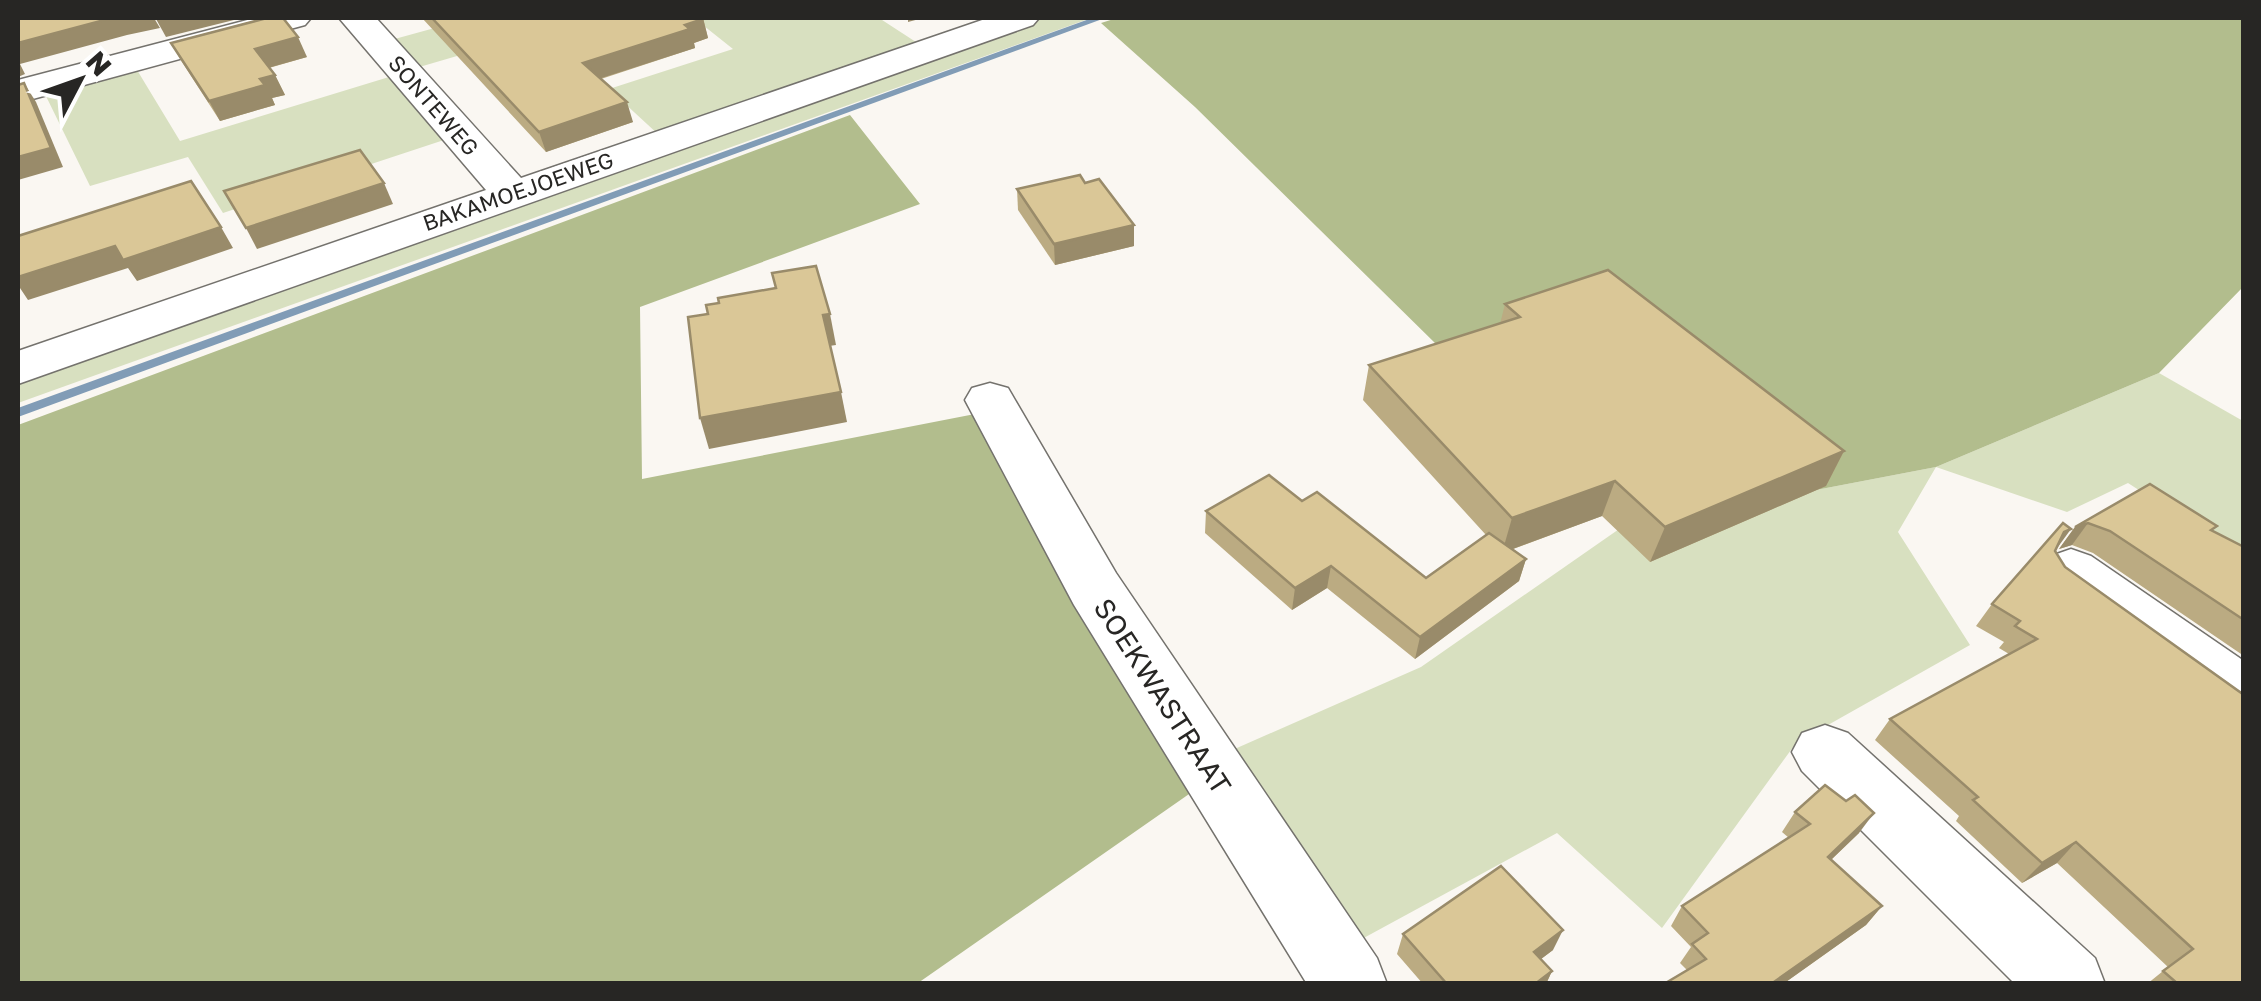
<svg xmlns="http://www.w3.org/2000/svg" width="2261" height="1001" font-family="'Golos Text',sans-serif">
	<style>
		.green { fill: #d8e0c0 }
		.forest { fill: #b2bd8d }
		.lines { fill: none; stroke-linecap: round; stroke-linejoin: round }
		.stream { fill: #819cb6; fill-rule: evenodd }
		.street-casing { stroke: #74726d; stroke-width: 3 }
		.street { fill: #fff; fill-rule: evenodd }
		.wall { fill: #bbab82 }
		.shaded-wall { fill: #998b6a }
		.building { fill: #dac797; stroke: #998b6a; stroke-width: 2.5 }
		.labels { text-anchor: middle; dominant-baseline: central; stroke-width: 8; stroke-linejoin: round; paint-order: stroke }
		.far-street-label { font-size: 22px; fill: #272624; stroke: #fff }
		.street-label { font-size: 28px; fill: #272624; stroke: #fff }
	</style>
	<rect width="100%" height="100%" fill="#faf7f2"/>
	<g class="green">
		<polygon points="471,18 587,18 416,68 391,40"/>
		<polygon points="694,18 879,18 919,44 660,136 609,89 733,49"/>
		<polygon points="1041,18 1091,18 18,403 18,376"/>
		<polygon points="134,65 180,141 389,77 444,140 223,213 188,157 90,186 43,90"/>
		<polygon points="2159,373 2243,421 2243,558 2128,483 2067,512 1936,467 1898,532 1970,645 1796,743 1662,928 1557,833 1349,946 1221,755 1421,667 1622,527 1936,467"/>
	</g>
	<g class="forest">
		<polygon points="1117,18 2243,18 2243,287 2159,373 1936,467 1622,527 1195,107 1101,23"/>
		<polygon points="850,115 920,204 640,307 642,479 975,414 1202,785 918,983 18,984 18,425"/>
	</g>
	<g class="lines">
		<polygon class="stream" points="1092,18 1105,18 18,417 18,408"/>
		<defs>
			<g id="street">
				<polygon points="255,18 311,18 305,25 18,103 18,80"/>
				<polygon points="339,18 376,18 521,178 988,18 1039,18 1033,25 18,384 18,351 486,190"/>
				<polygon points="990,383 1008,388 1116,573 1377,958 1387,984 1307,984 1074,605 965,400 972,388"/>
				<polygon points="2071,549 2091,556 2244,661 2244,720 2222,713 2051,586 2042,571 2051,556"/>
				<polygon points="1825,725 1848,733 2095,958 2105,984 2015,984 1802,771 1792,752 1802,733"/>
			</g>
		</defs>
		<use href="#street" class="street-casing"/>
		<use href="#street" class="street"/>
	</g>
	<g class="wall">
		<polygon points="422,18 703,18 708,38 694,43 695,48 601,79 633,122 546,152"/>
		<polygon points="171,43 307,57 269,68 275,75 285,95 272,98 275,105 220,121 182,62"/>
		<polygon points="1085,183 1134,225 1134,246 1055,265 1018,210 1017,189"/>
		<polygon points="1505,304 1844,451 1826,486 1650,562 1602,516 1513,549 1526,559 1519,581 1415,659 1327,588 1292,610 1205,533 1206,511 1302,501 1426,578 1486,535 1363,400 1369,365 1500,324"/>
		<polygon points="2150,484 2213,531 2244,547 2244,656 2093,553 2072,545 2059,549 2075,527"/>
		<polygon points="2055,551 2065,567 2241,694 2244,984 2147,984 2168,967 2057,863 2022,883 1956,821 1959,816 1875,740 1890,719 2009,654 1999,648 2004,642 1976,626 1992,604"/>
		<polygon points="1795,812 1859,833 1831,860 1882,906 1866,925 1783,984 1664,984 1687,970 1680,963 1691,947 1671,926 1682,906 1789,838 1782,832"/>
		<polygon points="1403,934 1553,950 1541,959 1552,971 1546,984 1423,984 1397,954"/>
	</g>
	<g class="shaded-wall">
		<polygon points="112,18 154,18 160,28 127,35 20,64 25,74 18,77 18,43"/>
		<polygon points="162,18 242,18 166,37 156,19"/>
		<polygon points="697,18 703,18 708,38 694,43 695,48 589,82 583,63 685,25"/>
		<polygon points="908,18 923,18 908,22"/>
		<polygon points="298,37 307,57 264,69 255,49"/>
		<polygon points="275,75 285,95 272,98 275,105 220,121 209,101 260,79"/>
		<polygon points="24,83 36,102 63,167 18,180 18,157"/>
		<polygon points="627,102 633,122 546,152 539,132"/>
		<polygon points="384,183 393,204 257,249 246,228"/>
		<polygon points="1134,225 1134,246 1055,265 1054,244"/>
		<polygon points="221,227 233,248 137,281 128,268 28,300 18,285 18,277 115,246"/>
		<polygon points="830,314 836,345 829,346 823,315"/>
		<polygon points="841,392 847,422 709,449 700,418"/>
		<polygon points="1844,451 1826,486 1650,562 1665,527"/>
		<polygon points="1615,481 1602,516 1502,553 1512,518"/>
		<polygon points="2088,523 2072,545 2059,549 2075,527"/>
		<polygon points="2071,529 2055,551 2064,532"/>
		<polygon points="1526,559 1519,581 1415,659 1420,637"/>
		<polygon points="1331,566 1327,588 1292,610 1295,588"/>
		<polygon points="1874,813 1859,833 1813,877 1828,857"/>
		<polygon points="2076,842 2057,863 2022,883 2042,863"/>
		<polygon points="1882,906 1866,925 1783,984 1771,984"/>
		<polygon points="1563,930 1553,950 1525,971 1534,952"/>
		<polygon points="1552,971 1546,984 1535,984"/>
	</g>
	<g class="building">
		<polygon points="18,18 112,18 18,43"/>
		<polygon points="267,18 283,18 298,37 255,49 275,75 260,79 265,85 209,101 171,43"/>
		<polygon points="432,18 701,18 703,19 685,25 690,29 583,63 627,102 539,132"/>
		<polygon points="24,83 51,148 18,157 18,85"/>
		<polygon points="360,150 384,183 246,228 224,191"/>
		<polygon points="1080,175 1085,183 1099,179 1134,225 1054,244 1017,189"/>
		<polygon points="191,181 221,227 123,260 115,246 18,277 18,236"/>
		<polygon points="816,266 830,314 823,315 841,392 700,418 688,317 708,314 706,305 719,303 718,298 776,288 772,273"/>
		<polygon points="1608,270 1844,451 1665,527 1615,481 1512,518 1369,365 1520,317 1505,304"/>
		<polygon points="1269,475 1302,501 1317,492 1426,578 1489,533 1526,559 1420,637 1331,566 1295,588 1206,511"/>
		<polygon points="2150,484 2217,526 2211,530 2244,547 2244,620 2110,531 2088,523 2075,527"/>
		<polygon points="2063,523 2071,529 2064,532 2055,551 2065,567 2244,695 2244,984 2178,984 2163,971 2193,949 2076,842 2042,863 1973,800 1978,797 1890,719 2037,639 2015,626 2020,621 1992,604"/>
		<polygon points="1825,785 1846,801 1855,795 1874,813 1828,857 1882,906 1771,984 1664,984 1706,959 1692,944 1708,933 1682,906 1810,824 1795,812"/>
		<polygon points="1501,866 1563,930 1534,952 1552,971 1535,984 1447,984 1403,934"/>
	</g>
	<g class="labels">
		<g class="far-street-label">
			<text transform="translate(434 105) rotate(49)">SONTEWEG</text>
			<text transform="translate(518 191) rotate(-19)">BAKAMOEJOEWEG</text>
		</g>
		<g class="street-label">
			<text transform="translate(1163 696) rotate(57)">SOEKWASTRAAT</text>
		</g>
	</g>
	<rect width="2261" height="1001" fill="none" stroke="#272624" stroke-width="40"/>
	<g transform="translate(80 80) rotate(49)" stroke="#ffffff" stroke-width="8" paint-order="stroke">
	<path d="M0-8L18 38L0 25L-18 38Z" fill="#272624"/>
	<text y="-15" font-size="28" font-weight="bold" text-anchor="middle" fill="#272624">N</text>
	</g>
</svg>
